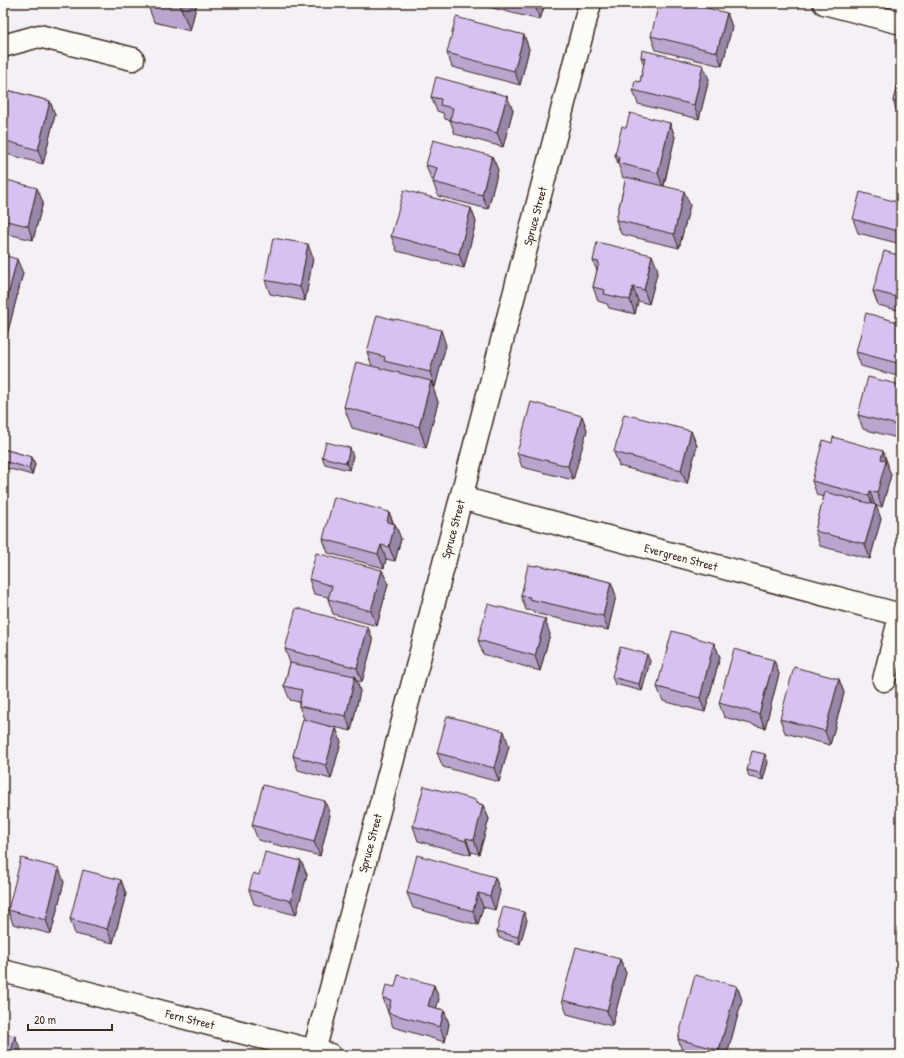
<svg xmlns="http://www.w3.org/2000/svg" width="904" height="1058" font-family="'Patrick Hand',sans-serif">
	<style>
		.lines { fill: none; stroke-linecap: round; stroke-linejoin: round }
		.minor-casing { stroke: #3b2a1e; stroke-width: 25 }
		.minor { stroke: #fdfcf7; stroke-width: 22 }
		.wall { fill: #b9a6cf; stroke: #3b2a1e }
		.shaded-wall { fill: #9687a9; stroke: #3b2a1e }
		.building { fill: #d7c1f1; stroke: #3b2a1e }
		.labels { text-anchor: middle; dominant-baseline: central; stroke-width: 3; stroke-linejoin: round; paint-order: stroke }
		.street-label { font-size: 12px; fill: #3b2a1e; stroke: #fdfcf7 }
	</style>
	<rect width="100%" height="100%" fill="#f5f0f6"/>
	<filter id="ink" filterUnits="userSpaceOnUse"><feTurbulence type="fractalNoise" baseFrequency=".025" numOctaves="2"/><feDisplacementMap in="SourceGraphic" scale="8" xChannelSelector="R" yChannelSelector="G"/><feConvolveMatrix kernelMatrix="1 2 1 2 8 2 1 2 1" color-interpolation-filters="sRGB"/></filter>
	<g filter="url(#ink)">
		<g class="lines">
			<defs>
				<g id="minor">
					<polyline points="824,3 901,23"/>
					<polyline points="3,46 39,36 133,59"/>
					<polyline points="461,498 901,615"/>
					<polyline points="884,680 901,612"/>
					<polyline points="3,971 330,1055"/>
					<polyline points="313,1055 393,759 590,3"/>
				</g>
			</defs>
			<use href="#minor" class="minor-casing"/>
			<use href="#minor" class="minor"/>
		</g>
		<g class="wall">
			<polygon points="91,3 104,3 103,6"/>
			<polygon points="147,3 197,3 190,31 154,22"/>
			<polygon points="477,3 545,3 540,20 477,4"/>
			<polygon points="727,13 732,27 722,66 656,50 651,36"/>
			<polygon points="524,35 529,49 520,85 452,67 447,53"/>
			<polygon points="641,57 709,79 699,119 638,104 633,90 640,82 644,65"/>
			<polygon points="901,70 901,116 898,115 893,101"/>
			<polygon points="3,89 50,101 55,115 43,164 3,153"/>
			<polygon points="431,97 513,110 503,147 455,134 450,120 445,119 443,113 437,111"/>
			<polygon points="670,123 675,137 664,186 690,205 679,248 621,234 616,220 626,178 623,178 615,155 626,128"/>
			<polygon points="492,156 498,170 488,209 438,196 433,182 434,180 431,179 426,165"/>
			<polygon points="3,179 43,202 33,240 3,233"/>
			<polygon points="901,203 901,244 858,233 853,219"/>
			<polygon points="471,208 476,222 464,268 397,251 391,236"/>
			<polygon points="3,255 23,273 6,339 3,339"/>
			<polygon points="901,256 901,311 878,305 873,291"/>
			<polygon points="313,258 305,301 270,294 265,280"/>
			<polygon points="593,261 658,270 649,304 638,301 635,314 609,308 607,304 598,301 593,287 597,271"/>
			<polygon points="901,323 901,377 861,366 856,352"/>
			<polygon points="446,345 435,387 432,386 438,402 426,448 352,428 344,407 372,366 367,352"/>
			<polygon points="901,385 901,439 863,429 858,415"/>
			<polygon points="582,416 587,430 573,480 522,467 517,453"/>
			<polygon points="691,431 697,446 687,484 619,466 614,452"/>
			<polygon points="832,443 883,451 888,465 888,467 891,475 882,507 876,506 881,519 870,559 820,546 815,531 824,497 817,495 812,481"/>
			<polygon points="3,449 32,457 35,464 32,475 3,467"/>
			<polygon points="353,456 349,470 325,464 322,457"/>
			<polygon points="389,512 394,524 395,524 401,539 395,561 386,559 384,568 328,553 323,539"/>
			<polygon points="537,566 611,582 616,596 608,630 534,613 534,611 526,610 521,596"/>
			<polygon points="382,570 388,584 377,626 333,614 328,599 328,597 314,594 309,579"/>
			<polygon points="368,627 373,641 362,682 357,681 360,691 351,731 330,726 336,728 341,742 331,779 298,770 293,756 304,719 299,706 299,702 290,700 284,686 290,663 285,649"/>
			<polygon points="550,634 540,671 483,654 478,640"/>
			<polygon points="714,643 720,657 705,712 663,701 657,687"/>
			<polygon points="774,660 779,674 765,728 724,717 719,703"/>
			<polygon points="650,661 642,691 615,684 612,677"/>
			<polygon points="839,679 844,693 830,745 785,733 780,719"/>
			<polygon points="509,746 499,782 443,767 437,753"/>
			<polygon points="768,762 763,780 749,777 747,770"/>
			<polygon points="476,800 478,803 483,805 489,819 479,854 471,852 471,855 418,841 413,826"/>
			<polygon points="330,815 320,856 258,840 252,825"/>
			<polygon points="301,861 307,875 296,915 254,904 249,890 259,875"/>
			<polygon points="495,877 500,891 495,910 483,907 478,925 413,908 407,893"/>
			<polygon points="121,880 126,894 113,943 75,934 70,919"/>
			<polygon points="64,882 51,934 13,924 8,910"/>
			<polygon points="527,920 520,944 499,938 497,931"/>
			<polygon points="620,959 626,973 612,1026 567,1014 562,1000"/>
			<polygon points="434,985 439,999 436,1008 444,1010 449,1024 445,1042 393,1027 383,998 395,987"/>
			<polygon points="737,986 742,1000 727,1055 689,1055 683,1054 678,1039"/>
		</g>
		<g class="shaded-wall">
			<polygon points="180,3 197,3 190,31 180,5"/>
			<polygon points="536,3 545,3 540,20 535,6"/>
			<polygon points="727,13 732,27 722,66 717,52"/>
			<polygon points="524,35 529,49 520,85 514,71"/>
			<polygon points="703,65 709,79 699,119 694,105"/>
			<polygon points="507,96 513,110 503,147 497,133"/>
			<polygon points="50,101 55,115 43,164 38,150"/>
			<polygon points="670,123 675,137 663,188 658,173"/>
			<polygon points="492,156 498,170 488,209 482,195"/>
			<polygon points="37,188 43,202 33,240 28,226"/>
			<polygon points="684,191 690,205 679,248 674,234"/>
			<polygon points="471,208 476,222 464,268 459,254"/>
			<polygon points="308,244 313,258 305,301 300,287"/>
			<polygon points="652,255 658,270 649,304 644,290"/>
			<polygon points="17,259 23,273 6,339 3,331 3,316"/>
			<polygon points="633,287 638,301 635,314 630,300"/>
			<polygon points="441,330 446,345 435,387 430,372"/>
			<polygon points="431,381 438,402 426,448 419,427"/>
			<polygon points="582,416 587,430 573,480 568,466"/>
			<polygon points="691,431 697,446 687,484 681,470"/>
			<polygon points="350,448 353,456 349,470 346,463"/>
			<polygon points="883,451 888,465 888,467 891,475 882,507 877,493 881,459"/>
			<polygon points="32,457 35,464 32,475 29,468"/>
			<polygon points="870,491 875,506 874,510 869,496"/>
			<polygon points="876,505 881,519 870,559 865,544"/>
			<polygon points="389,512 394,526 387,522"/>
			<polygon points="395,524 401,539 395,561 389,547"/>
			<polygon points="381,545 386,559 384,568 378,554"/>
			<polygon points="382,570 388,584 377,626 371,611"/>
			<polygon points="611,582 616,596 608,630 603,616"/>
			<polygon points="545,619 550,634 540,671 535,656"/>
			<polygon points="368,627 373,641 362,682 357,668"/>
			<polygon points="714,643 720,657 705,712 700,698"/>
			<polygon points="647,654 650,661 642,691 639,684"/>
			<polygon points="774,660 779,674 765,728 759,714"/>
			<polygon points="355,676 360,691 351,731 346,716"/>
			<polygon points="839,679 844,693 830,745 825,731"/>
			<polygon points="336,728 341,742 331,779 326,765"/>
			<polygon points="504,731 509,746 499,782 494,768"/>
			<polygon points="765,754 768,762 763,780 760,773"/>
			<polygon points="476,800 481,813 483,805 489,819 479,854 474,840 476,803"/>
			<polygon points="325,801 330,815 320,856 314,842"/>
			<polygon points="466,838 471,852 471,855 466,841"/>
			<polygon points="301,861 307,875 296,915 291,901"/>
			<polygon points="59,868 64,882 51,934 46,920"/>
			<polygon points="495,877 500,891 495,910 490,896"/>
			<polygon points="121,880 126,894 113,943 107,929"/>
			<polygon points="478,893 483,907 478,925 473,911"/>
			<polygon points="524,912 527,920 520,944 518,937"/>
			<polygon points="620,959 626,973 612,1026 607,1011"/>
			<polygon points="434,985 439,999 433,1020 428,1006"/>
			<polygon points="737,986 742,1000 727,1055 721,1055 719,1050"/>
			<polygon points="444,1010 449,1024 445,1042 440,1027"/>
			<polygon points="15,1036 21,1050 19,1055 10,1055"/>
		</g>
		<g class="building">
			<polygon points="173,3 180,3 180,5"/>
			<polygon points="523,3 536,3 535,6"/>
			<polygon points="659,3 688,3 727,13 717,52 651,36"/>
			<polygon points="456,17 524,35 514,71 447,53"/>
			<polygon points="642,50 703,65 694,105 633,90 635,81 640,82 645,58 641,57"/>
			<polygon points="901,70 901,103 893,101"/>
			<polygon points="436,77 507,96 497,133 450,120 453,108 440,105 441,99 431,97"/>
			<polygon points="3,89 50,101 38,150 3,140"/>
			<polygon points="630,113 670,123 658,173 618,163 619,157 615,155 622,126 626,128"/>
			<polygon points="433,140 492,156 482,195 433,182 437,168 426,165"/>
			<polygon points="626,177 684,191 674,234 616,220"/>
			<polygon points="3,179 37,188 28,226 3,220"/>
			<polygon points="404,190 471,208 459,254 391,236"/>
			<polygon points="860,192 901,203 901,232 853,219"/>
			<polygon points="273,238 308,244 300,287 265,280"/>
			<polygon points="597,242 652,255 644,290 633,287 630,300 604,294 605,290 593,287 599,262 593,261"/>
			<polygon points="884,251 901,256 901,298 873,291"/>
			<polygon points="3,255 17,259 3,316"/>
			<polygon points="866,313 901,323 901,364 856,352"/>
			<polygon points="377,315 395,320 396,319 441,330 430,372 384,361 385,357 367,352"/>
			<polygon points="356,362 431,381 419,427 344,407"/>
			<polygon points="868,377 901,385 901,426 858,415"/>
			<polygon points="531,402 582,416 568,466 517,453"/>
			<polygon points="624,414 691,431 681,470 614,452"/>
			<polygon points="833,437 883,451 881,459 886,461 877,493 870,491 869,496 812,481 823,440 832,443"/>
			<polygon points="326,442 350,448 346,463 322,457"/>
			<polygon points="3,449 32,457 29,468 3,461"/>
			<polygon points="825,492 876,505 865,544 815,531"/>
			<polygon points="334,497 389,512 387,522 395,524 389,547 381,545 378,554 323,539"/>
			<polygon points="316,553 382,570 371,611 328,599 332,586 309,579"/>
			<polygon points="528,565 537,566 537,565 611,582 603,616 529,599 530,597 521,596"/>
			<polygon points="488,604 545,619 535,656 478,640"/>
			<polygon points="296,608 368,627 357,668 285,649"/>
			<polygon points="672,631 714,643 700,698 657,687"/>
			<polygon points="620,647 647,654 639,684 612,677"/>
			<polygon points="734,649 774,660 759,714 719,703"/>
			<polygon points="290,663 355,676 346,716 299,706 302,690 284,686"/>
			<polygon points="794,667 839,679 825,731 780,719"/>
			<polygon points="447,716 504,731 494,768 437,753"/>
			<polygon points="303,719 336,728 326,765 293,756"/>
			<polygon points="752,751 765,754 760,773 747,770"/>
			<polygon points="263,785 325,801 314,842 252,825"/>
			<polygon points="424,786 476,800 476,803 483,805 474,840 466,838 466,841 413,826"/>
			<polygon points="265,852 301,861 291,901 249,890 253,873 259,875"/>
			<polygon points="417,855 495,877 490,896 478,893 473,911 407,893"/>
			<polygon points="21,858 59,868 46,920 8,910"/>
			<polygon points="83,870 121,880 107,929 70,919"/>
			<polygon points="503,907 524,912 518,937 497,931"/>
			<polygon points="576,947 620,959 607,1011 562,1000"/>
			<polygon points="398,975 434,985 428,1006 444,1010 440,1027 388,1013 391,1000 383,998 386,985 395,987"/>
			<polygon points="695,975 737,986 719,1050 678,1039"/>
			<polygon points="3,1033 15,1036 10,1055 3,1055"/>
			<polygon points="24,1053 33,1055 24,1055"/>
		</g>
	</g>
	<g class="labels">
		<g class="street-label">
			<text transform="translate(535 216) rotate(-75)">Spruce Street</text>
			<text transform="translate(453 529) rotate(-75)">Spruce Street</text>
			<text transform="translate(681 557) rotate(15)">Evergreen Street</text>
			<text transform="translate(370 843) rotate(-75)">Spruce Street</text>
			<text transform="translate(190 1019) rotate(14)">Fern Street</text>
		</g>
	</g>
	<rect width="904" height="1058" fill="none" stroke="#fdfcf7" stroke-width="16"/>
	<rect x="8" y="8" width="888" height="1042" fill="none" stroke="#3b2a1e" stroke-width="1.5" filter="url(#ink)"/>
	<path d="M28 1024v6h84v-6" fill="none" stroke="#3b2a1e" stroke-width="2"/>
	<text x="34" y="1024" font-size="12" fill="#3b2a1e" stroke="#fdfcf7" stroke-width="3" paint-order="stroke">20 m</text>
</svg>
